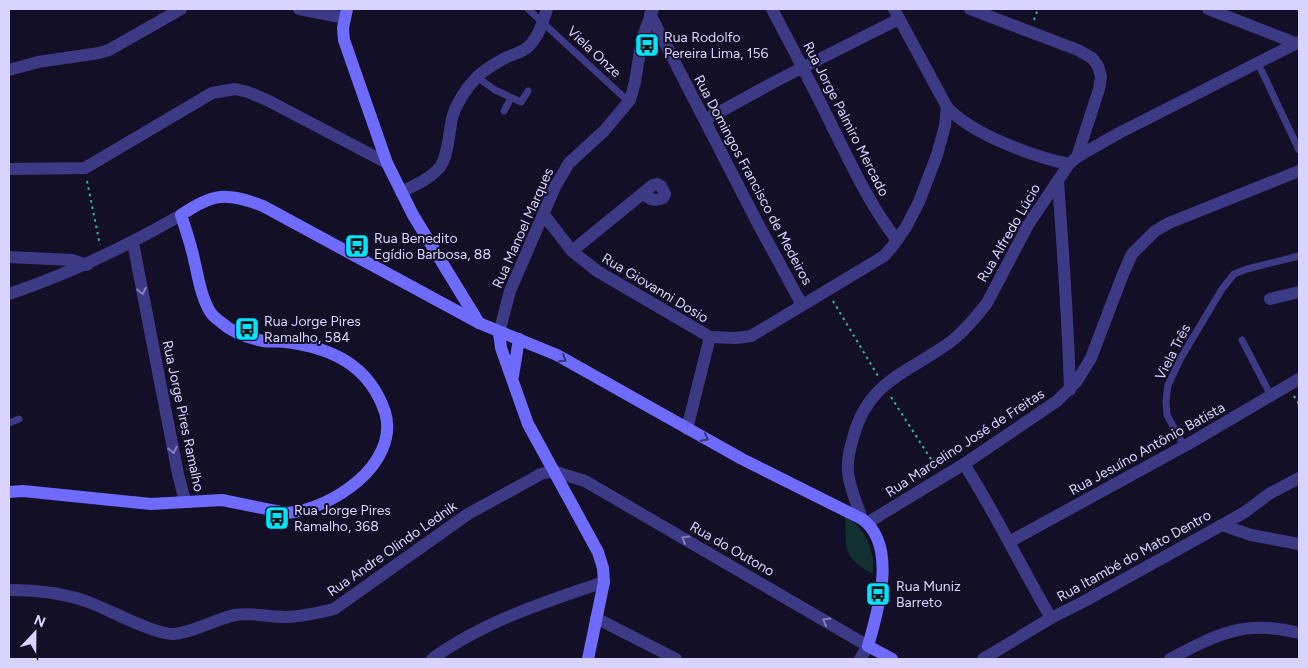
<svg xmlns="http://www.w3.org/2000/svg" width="1308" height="668" font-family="Figtree,sans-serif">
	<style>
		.green { fill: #12302f }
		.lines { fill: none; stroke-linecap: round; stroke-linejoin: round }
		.path { stroke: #2fb8b0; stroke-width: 2; stroke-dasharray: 2.5 4; stroke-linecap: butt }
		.lane { stroke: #3d3a85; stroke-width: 7 }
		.street { stroke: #3d3a85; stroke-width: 12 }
		.secondary { stroke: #6f6bff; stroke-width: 12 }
		.oneway { stroke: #837fbc }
		.oneway2 { stroke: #38347d }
		.labels { text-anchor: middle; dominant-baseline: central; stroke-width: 4; stroke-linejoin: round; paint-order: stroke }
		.poi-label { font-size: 14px; fill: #d9d4ff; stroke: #130f26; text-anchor: start }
		.street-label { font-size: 14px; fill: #d9d4ff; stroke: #130f26 }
	</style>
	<rect width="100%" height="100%" fill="#130f26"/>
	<path class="green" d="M845,516C866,528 875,551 873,574C840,555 847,549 845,516Z"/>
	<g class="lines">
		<g class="path">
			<polyline points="1034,20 1038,9"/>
			<polyline points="87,181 100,245"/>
			<polyline points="833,301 878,376"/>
			<polyline points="1294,396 1299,404"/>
			<polyline points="891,397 936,467"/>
		</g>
		<g class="lane">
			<polyline points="528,9 629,102"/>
			<polyline points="1258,63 1299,150"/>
			<polyline points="477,77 495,90 521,102 528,91"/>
			<polyline points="504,111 511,98"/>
			<polyline points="1242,340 1271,396"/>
			<polyline points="9,423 19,419"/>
			<polyline points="1184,446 1167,415 1166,401 1168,385 1182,356 1222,289 1234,274 1247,269 1299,256"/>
		</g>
		<g class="street">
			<polyline points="299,9 345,18"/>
			<path d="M772,9C792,47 812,85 831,124C851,164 870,206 897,240"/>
			<polyline points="970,9 1078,50 1092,58 1098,66 1101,77 1099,89 1077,157"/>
			<polyline points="1208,9 1298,44"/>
			<polyline points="650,14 756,220 802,305"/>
			<polyline points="9,70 38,62 99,53 109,50 181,9"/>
			<path d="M947,107C971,134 1034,157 1069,164"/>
			<polyline points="705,120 778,80 899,19"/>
			<polyline points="9,169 85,168 212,93 235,89 248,92 269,101 387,163"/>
			<path d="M1058,181C1063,250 1068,320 1070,390"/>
			<path d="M401,192C415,185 430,179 440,167C448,157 449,132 452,119C455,105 466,88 477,77C484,70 496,63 505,58C513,54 522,53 529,46C539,36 543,22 547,9"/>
			<polyline points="544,215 572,251 597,271 710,337 687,429"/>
			<polyline points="133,243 178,474 185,501"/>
			<path d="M572,251L653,185L657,184L661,186L665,194L663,198C655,202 650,199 643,194"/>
			<polyline points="9,257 72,260 87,265"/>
			<path d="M9,294C71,273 124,248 181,215"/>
			<polyline points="1270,299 1299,292"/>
			<polyline points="499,333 510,291 555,187 569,163 604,131 630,100 635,82 642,39 653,9"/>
			<polyline points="710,337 736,338 751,336 884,256 892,247 906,227 919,202 937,155 945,126 947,107 894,9"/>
			<path d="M964,464C996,514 1021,567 1051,618"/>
			<path d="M862,519C857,504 849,487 848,471C847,460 850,448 853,438C868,379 911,372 953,340C966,329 977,316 987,303L1028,225L1069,164L1077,157L1119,133L1299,42"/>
			<polyline points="867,523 964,464 1057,401 1077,381 1091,358 1123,274 1132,254 1155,231 1169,223 1299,171"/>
			<polyline points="1222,525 1251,535 1299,544"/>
			<polyline points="1009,542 1190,443 1299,379"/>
			<path d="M9,590C37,590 65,593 91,603C111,611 154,634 173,634C193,633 215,619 235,615C252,612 268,617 285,617C302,617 317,613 334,609L468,514L541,474L553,471L585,481L868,646L860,659"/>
			<polyline points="596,618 676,659"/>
			<path d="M432,659C483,622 544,602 604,582"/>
			<polyline points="983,659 1051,618 1083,602 1222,525 1245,512 1269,494 1299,478"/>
			<path d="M1170,659C1217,634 1245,619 1299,633"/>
		</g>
		<g class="secondary">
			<polyline points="347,9 343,28 344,40 387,163 413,215 479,323"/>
			<polyline points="499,333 501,348 528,424 598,552 603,568 604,582 588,659"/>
			<polyline points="513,376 519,339"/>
			<path d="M9,492L23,491L151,504L222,500L286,513C312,511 338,498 358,481C378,464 393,438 385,412C369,365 332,348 286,342C278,341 270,342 263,341C249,338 232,332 222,323C218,320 213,316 211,313C200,297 197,269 192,251C189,239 185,227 181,215C213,193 227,192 263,206L479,323L557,355L742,459L862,519C898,545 878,611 868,646L892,659"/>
		</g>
	</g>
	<defs><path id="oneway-chevron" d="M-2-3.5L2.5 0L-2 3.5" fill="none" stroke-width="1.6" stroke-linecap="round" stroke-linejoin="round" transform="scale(1.25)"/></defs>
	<g class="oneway">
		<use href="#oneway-chevron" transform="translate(142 291) rotate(79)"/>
		<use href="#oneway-chevron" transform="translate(173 450) rotate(79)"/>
		<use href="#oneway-chevron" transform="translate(685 539) rotate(-150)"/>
		<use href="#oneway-chevron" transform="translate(826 621) rotate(-150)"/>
	</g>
	<g class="oneway2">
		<use href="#oneway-chevron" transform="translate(563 359) rotate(30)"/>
		<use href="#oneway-chevron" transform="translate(705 438) rotate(28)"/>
	</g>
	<defs>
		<symbol id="bus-square" viewBox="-11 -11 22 22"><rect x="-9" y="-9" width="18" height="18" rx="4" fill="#00e5ff" stroke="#130f26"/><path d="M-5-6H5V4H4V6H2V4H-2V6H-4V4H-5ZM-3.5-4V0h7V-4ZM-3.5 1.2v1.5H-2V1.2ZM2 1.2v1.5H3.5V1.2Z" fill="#111"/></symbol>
	</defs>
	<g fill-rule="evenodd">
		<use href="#bus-square" x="633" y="31" width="28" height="28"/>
		<use href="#bus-square" x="343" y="232" width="28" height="28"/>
		<use href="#bus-square" x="233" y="315" width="28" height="28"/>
		<use href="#bus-square" x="263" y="504" width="28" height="28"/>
		<use href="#bus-square" x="864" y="580" width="28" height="28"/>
	</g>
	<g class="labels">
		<g class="poi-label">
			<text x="664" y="37">Rua Rodolfo<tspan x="664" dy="16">Pereira Lima, 156</tspan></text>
			<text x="374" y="238">Rua Benedito<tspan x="374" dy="16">Egídio Barbosa, 88</tspan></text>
			<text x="264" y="321">Rua Jorge Pires<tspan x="264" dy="16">Ramalho, 584</tspan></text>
			<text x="294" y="510">Rua Jorge Pires<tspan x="294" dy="16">Ramalho, 368</tspan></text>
			<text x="896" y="586">Rua Muniz<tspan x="896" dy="16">Barreto</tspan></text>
		</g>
		<g class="street-label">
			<text transform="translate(594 52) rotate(43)">Viela Onze</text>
			<text transform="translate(846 119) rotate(63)">Rua Jorge Palmiro Mercado</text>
			<text transform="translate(753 180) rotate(62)">Rua Domingos Francisco de Medeiros</text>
			<text transform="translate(523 228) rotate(-66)">Rua Manoel Marques</text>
			<text transform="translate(1009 233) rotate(-60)">Rua Alfredo Lúcio</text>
			<text transform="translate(655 288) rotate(31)">Rua Giovanni Dosio</text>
			<text transform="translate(1173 352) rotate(-63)">Viela Três</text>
			<text transform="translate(183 416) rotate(78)">Rua Jorge Pires Ramalho</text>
			<text transform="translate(965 443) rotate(-33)">Rua Marcelino José de Freitas</text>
			<text transform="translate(1147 449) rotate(-29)">Rua Jesuíno Antônio Batista</text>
			<text transform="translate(392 549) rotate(-35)">Rua Andre Olindo Lednik</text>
			<text transform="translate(732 549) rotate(30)">Rua do Outono</text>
			<text transform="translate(1134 556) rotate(-29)">Rua Itambé do Mato Dentro</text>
		</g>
	</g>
	<rect width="1308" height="668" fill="none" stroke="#d9d4ff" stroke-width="20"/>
	<g transform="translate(35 633) rotate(22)" stroke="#130f26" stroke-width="4" paint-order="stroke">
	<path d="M0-4L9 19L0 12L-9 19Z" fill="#d9d4ff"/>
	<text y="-8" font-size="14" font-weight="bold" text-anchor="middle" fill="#d9d4ff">N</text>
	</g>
</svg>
